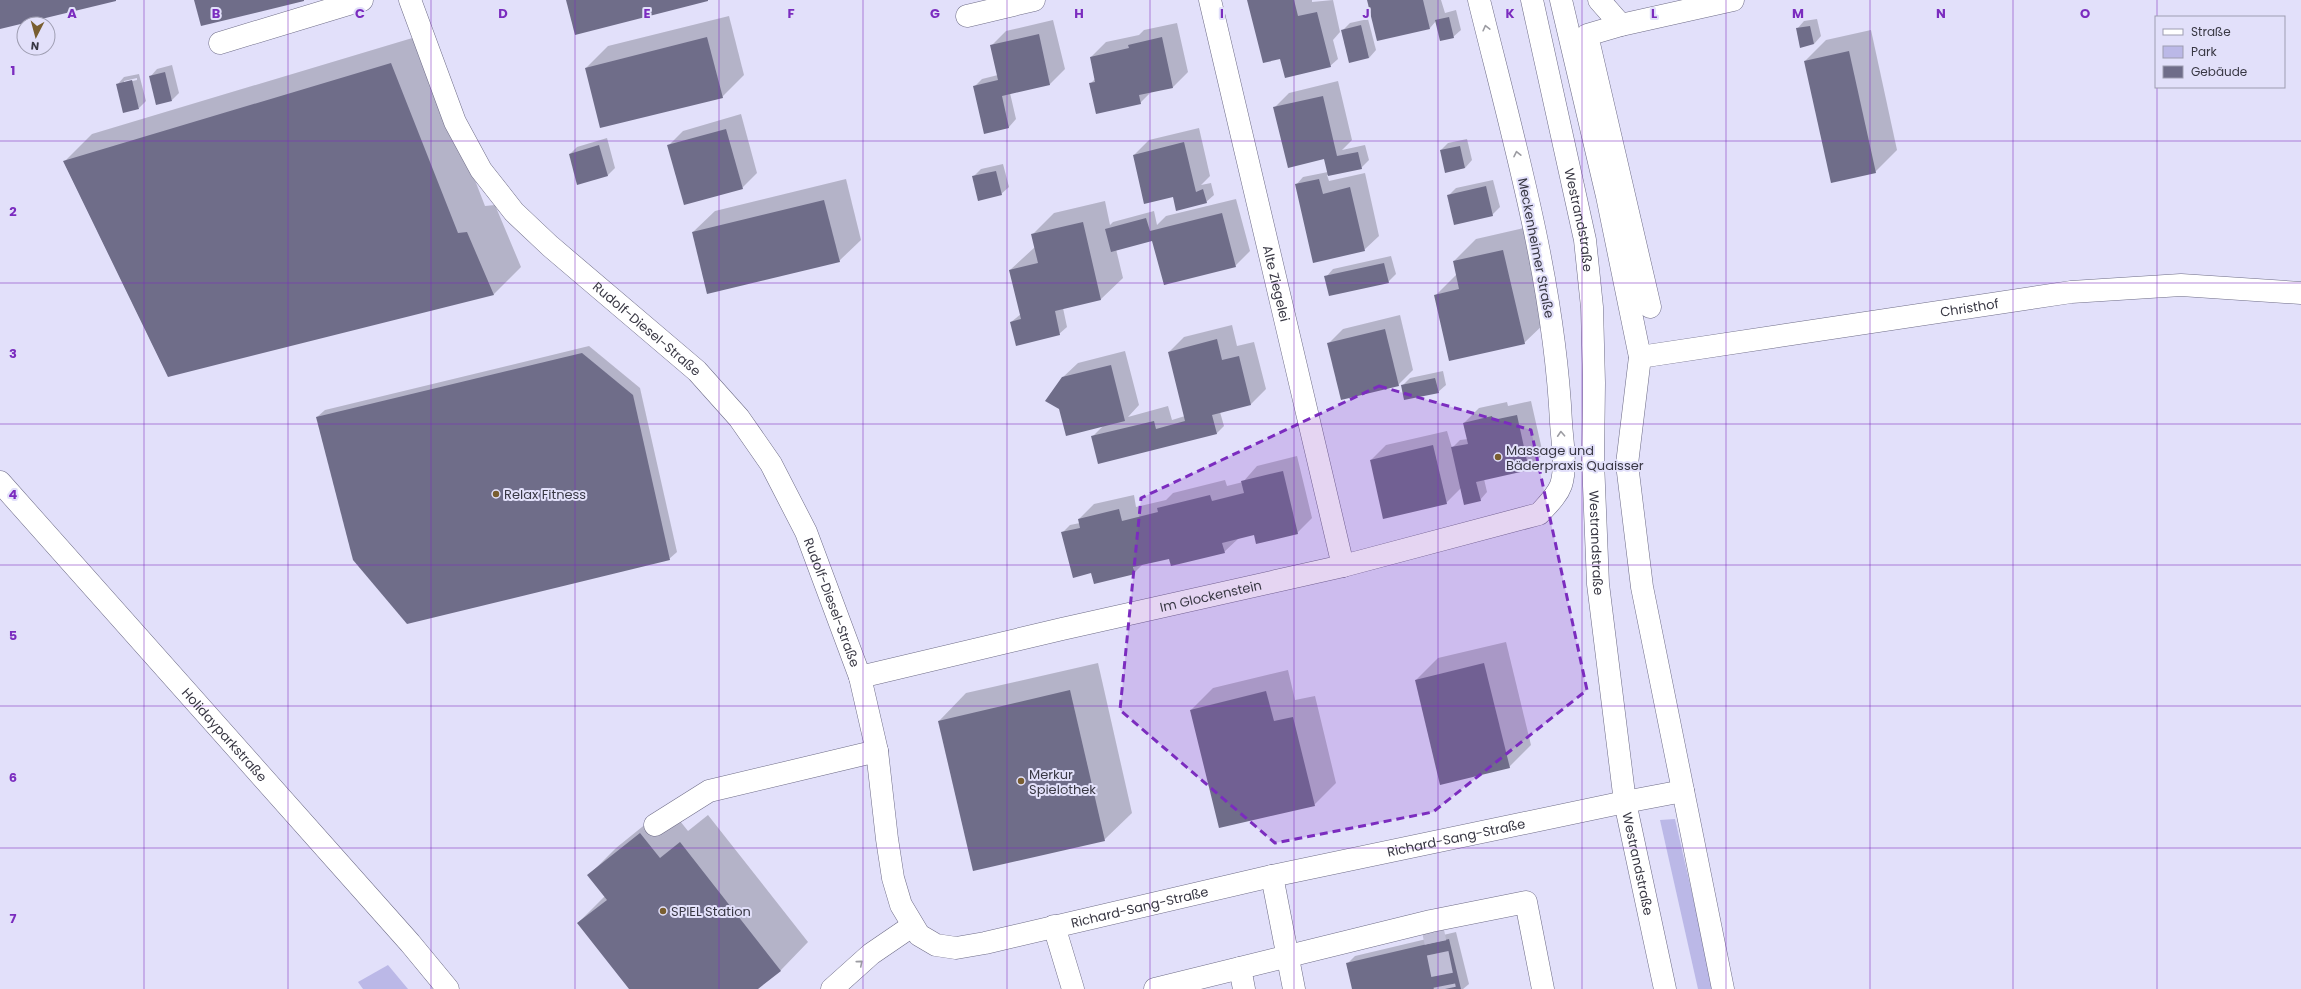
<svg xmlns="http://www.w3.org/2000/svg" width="2301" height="989" font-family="Poppins,sans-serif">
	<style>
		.green { fill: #bbb8e7 }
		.shadow { fill: #0003; fill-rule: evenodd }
		.building { fill: #6f6d89 }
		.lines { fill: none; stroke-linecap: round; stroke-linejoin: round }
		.minor-tunnel { stroke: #c0bed6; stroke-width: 22; stroke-dasharray: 22 11; stroke-linecap: butt }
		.minor-casing { stroke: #6e6c87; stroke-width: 23 }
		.major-casing { stroke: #6e6c87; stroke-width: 23 }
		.minor { stroke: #fff; stroke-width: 22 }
		.major { stroke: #fff; stroke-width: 22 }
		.oneway { stroke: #9c9ca2 }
		.marked { fill: #7b2cbf; fill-opacity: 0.2; stroke: #7b2cbf; stroke-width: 3; stroke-dasharray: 8 5; stroke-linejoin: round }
		.grid { fill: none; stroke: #7b2cbf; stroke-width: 1; stroke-opacity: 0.55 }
		.poi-dot { fill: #795e30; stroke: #e2e0fa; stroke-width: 1.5 }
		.labels { text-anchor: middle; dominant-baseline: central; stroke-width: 4; stroke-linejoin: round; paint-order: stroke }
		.street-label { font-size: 13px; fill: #393844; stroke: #e2e0fa }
		.poi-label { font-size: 13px; fill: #393844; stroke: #e2e0fa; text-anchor: start }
		.grid-label { font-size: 13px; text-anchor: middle; font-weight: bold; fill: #7b2cbf; stroke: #e2e0fa; stroke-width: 4; stroke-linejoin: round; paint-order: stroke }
	</style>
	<rect width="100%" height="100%" fill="#e2e0fa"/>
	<g class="green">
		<polygon points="1675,819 1714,989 1698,989 1660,820"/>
		<polygon points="388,965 408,989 363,989 358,982"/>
	</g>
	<g class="shadow">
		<polygon points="1248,0 1312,0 1312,2 1333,0 1340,32 1333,40 1338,59 1330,66 1281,59"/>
		<polygon points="1368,0 1441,0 1445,13 1456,10 1461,30 1453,37 1436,21 1430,28"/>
		<polygon points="729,16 744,75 722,97 586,68 608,46"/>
		<polygon points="1368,19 1376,50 1369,58 1342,31 1350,23"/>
		<polygon points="1817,19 1821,36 1814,44 1797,29 1804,21"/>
		<polygon points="1053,20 1065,69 1050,84 1010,93 1016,119 1009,127 985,132 974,87 982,79 998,75 991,46 1006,31"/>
		<polygon points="1177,23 1188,72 1173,87 1152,91 1140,103 1090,84 1095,79 1091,57 1106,42 1139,35 1144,30"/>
		<polygon points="1871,30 1897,150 1875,172 1805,61 1826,40"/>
		<polygon points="419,36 485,206 495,205 521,267 494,294 168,376 64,162 92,134"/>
		<polygon points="172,65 179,93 172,100 150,77 157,69"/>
		<path d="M139,74L146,101L139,108L117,85L124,77ZM137,78V80L124,83V81Z"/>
		<polygon points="1338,81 1352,140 1342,150 1365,145 1369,160 1361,168 1327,175 1329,181 1365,173 1379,236 1364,250 1296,185 1303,177 1328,172 1325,160 1274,108 1289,93"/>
		<polygon points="741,114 757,173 742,188 668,146 683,131"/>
		<polygon points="1199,128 1210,176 1201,185 1211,183 1214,195 1206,202 1174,196 1134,155 1149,140"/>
		<polygon points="607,138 615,168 607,176 570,154 577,147"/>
		<polygon points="1467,139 1472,160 1465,168 1446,172 1441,150 1448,143"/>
		<polygon points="1003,164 1009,187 1001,194 973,177 981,169"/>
		<polygon points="846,179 861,240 839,261 693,232 715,211"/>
		<polygon points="1493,180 1500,207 1492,215 1448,196 1456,188"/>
		<polygon points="1236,199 1250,251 1235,266 1153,239 1116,249 1123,278 1101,299 1063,308 1067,327 1059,334 1011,322 1021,314 1010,270 1035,247 1032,235 1054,213 1105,201 1110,225 1113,222 1154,211 1157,225 1166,216"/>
		<polygon points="1524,228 1546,322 1524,343 1435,296 1457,274 1454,261 1476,239"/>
		<polygon points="1391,256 1396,274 1388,282 1326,277 1333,269"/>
		<polygon points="1400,315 1413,370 1398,385 1328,344 1343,329"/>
		<polygon points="1232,325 1237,346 1254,342 1266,389 1251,404 1220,412 1224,426 1216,434 1092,437 1104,425 1062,378 1078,363 1125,351 1139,405 1128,417 1168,406 1172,420 1185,416 1169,352 1184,337"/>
		<polygon points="589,346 640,388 677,552 669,559 317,417 325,410"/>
		<polygon points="1443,371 1446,385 1438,392 1402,386 1410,378"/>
		<polygon points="1531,401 1543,454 1528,469 1484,479 1487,492 1480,500 1461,488 1446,503 1371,460 1386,445 1447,431 1452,448 1460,440 1468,439 1464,423 1479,408 1507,402 1508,406"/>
		<polygon points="1297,456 1312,518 1297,533 1255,534 1239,538 1224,552 1170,557 1144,563 1134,573 1092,571 1063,532 1070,525 1080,523 1079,519 1094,504 1134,495 1136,507 1166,500 1173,493 1225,480 1227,486 1243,482 1257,466"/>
		<polygon points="1506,642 1531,745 1509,767 1416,680 1438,658"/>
		<polygon points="1098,663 1132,813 1104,840 939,721 966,693"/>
		<polygon points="1288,670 1295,700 1315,696 1336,783 1314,805 1191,710 1213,688"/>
		<polygon points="668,806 688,831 708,815 808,942 781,970 756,989 630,989 578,923 605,896 589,875 616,848"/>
		<polygon points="1456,932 1469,984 1463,989 1353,989 1347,964 1355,956"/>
	</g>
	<g class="building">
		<polygon points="0,0 116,0 116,1 0,29"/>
		<polygon points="194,0 304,0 304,1 201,26"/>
		<polygon points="566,0 708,0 708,1 575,35"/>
		<polygon points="1247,0 1294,0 1298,16 1317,12 1331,67 1285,78 1280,59 1263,63"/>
		<polygon points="1367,0 1423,0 1430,29 1377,41"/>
		<polygon points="1449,17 1454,38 1440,41 1435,20"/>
		<polygon points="1361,25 1369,58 1349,63 1341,30"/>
		<polygon points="1810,26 1814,44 1800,48 1796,28"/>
		<polygon points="1039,34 1050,85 1002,96 1009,128 984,134 973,86 998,80 990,45"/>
		<polygon points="707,37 723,98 600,128 585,68"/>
		<polygon points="1162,37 1173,88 1139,95 1141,104 1096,114 1089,83 1095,82 1090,57 1129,48 1128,45"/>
		<polygon points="1849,51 1876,173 1831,183 1804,61"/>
		<polygon points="391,63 458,233 467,232 494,295 168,377 63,161"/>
		<polygon points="165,72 172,101 156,105 149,76"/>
		<polygon points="132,80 139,109 123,113 116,84"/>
		<polygon points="1323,96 1337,156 1358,152 1362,169 1328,176 1324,159 1288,168 1273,107"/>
		<polygon points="726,129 743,189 684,205 667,145"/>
		<polygon points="1184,142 1196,192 1203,189 1207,203 1176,211 1173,197 1144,204 1133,155"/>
		<polygon points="599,145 608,176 577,185 569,154"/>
		<polygon points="1460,146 1465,168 1445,173 1440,150"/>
		<polygon points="996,171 1002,195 978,201 972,176"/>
		<polygon points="1319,179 1323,194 1350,187 1365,251 1313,263 1295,184"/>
		<polygon points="1486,186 1493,216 1454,225 1447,195"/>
		<polygon points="824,200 840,262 707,294 692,232"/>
		<polygon points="1222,213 1236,267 1164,285 1152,241 1111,252 1105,229 1146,218 1150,231"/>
		<polygon points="1083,222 1101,300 1055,311 1060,335 1016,346 1010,322 1021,319 1009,270 1038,263 1031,234"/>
		<polygon points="1503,250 1525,344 1449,361 1434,295 1459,289 1453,261"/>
		<polygon points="1384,263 1389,283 1329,296 1324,276"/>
		<polygon points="1385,329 1399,386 1341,400 1327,343"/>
		<polygon points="1217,339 1222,360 1239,356 1251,405 1212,415 1217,434 1098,464 1091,436 1154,421 1156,429 1185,421 1168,352"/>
		<polygon points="582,353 633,395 670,560 407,624 353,560 316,417"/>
		<polygon points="1111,365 1125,421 1066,436 1059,409 1045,401 1062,377"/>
		<polygon points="1435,378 1439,393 1404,400 1401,385"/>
		<polygon points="1517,415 1529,470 1476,482 1481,501 1464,505 1451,447 1468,444 1463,423 1492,416 1493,420"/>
		<polygon points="1433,445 1447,504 1383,519 1370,460"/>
		<polygon points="1283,471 1298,534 1256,544 1254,535 1222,543 1225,553 1171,566 1169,559 1133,567 1135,574 1094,584 1091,573 1073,578 1061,532 1080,528 1078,519 1119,509 1122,521 1158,512 1157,508 1210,495 1212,501 1244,493 1241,481"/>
		<polygon points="1484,663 1510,768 1440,785 1415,680"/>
		<polygon points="1070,690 1105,841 973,871 938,721"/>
		<polygon points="1266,691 1274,721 1293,717 1315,806 1219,828 1190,710"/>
		<polygon points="640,833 660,858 680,842 781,971 758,989 629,989 577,923 607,900 587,875"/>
		<polygon points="1449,939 1461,989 1352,989 1346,963"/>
	</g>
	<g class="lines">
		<polyline class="minor-tunnel" points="1431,921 1445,989"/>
		<defs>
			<g id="minor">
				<path id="s1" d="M410,0L455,122L481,170L514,212L550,246L697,371L739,418L771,464L806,532L860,677L877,751L887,839L893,878L901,905L919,935L936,945L956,948L985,943L1272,876L1625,802L1683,791"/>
				<path id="s2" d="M1210,0L1343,566"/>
				<polyline points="1561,0 1607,196 1640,357 1627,464 1642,587 1723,989"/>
				<polyline points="1599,0 1621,25"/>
				<polyline points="967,16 1034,0"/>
				<polyline points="220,43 362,0"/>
				<polyline points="1650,307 1587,35 1621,25 1733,0"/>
				<path id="s3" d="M1640,357L2071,292L2181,285L2301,293"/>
				<path id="s4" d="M860,677L1062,629L1343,566L1539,514C1547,505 1557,496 1561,485C1567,466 1562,441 1561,422C1554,279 1513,138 1479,0"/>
				<polyline points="655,825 709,791 877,751"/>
				<polyline points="1272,876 1294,989"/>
				<polyline points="1054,926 1073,989"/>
				<polyline points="1240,968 1244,989"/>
				<polyline points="832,989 871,954 912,926"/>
				<polyline points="1155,989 1431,921 1526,902 1543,989"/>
			</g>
			<g id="major">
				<path id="s5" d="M1532,0L1585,240L1592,307L1594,383L1593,461L1598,584L1625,802L1665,989"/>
				<path id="s6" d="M0,482L410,943L448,989"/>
			</g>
		</defs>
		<use href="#minor" class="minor-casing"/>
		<use href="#major" class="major-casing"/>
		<use href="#minor" class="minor"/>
		<use href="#major" class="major"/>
	</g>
	<defs><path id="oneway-chevron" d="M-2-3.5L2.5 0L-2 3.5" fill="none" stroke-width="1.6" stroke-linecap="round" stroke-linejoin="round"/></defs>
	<g class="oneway">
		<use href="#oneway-chevron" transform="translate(1486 28) rotate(-104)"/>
		<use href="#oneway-chevron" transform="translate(1517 154) rotate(-102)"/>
		<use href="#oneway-chevron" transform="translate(1561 434) rotate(-93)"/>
		<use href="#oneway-chevron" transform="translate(860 963) rotate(-40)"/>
	</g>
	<path class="marked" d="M1379,386L1531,430L1587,690L1433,812L1275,843L1120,710L1141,498Z"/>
	<path class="grid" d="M144,0V989M288,0V989M431,0V989M575,0V989M719,0V989M863,0V989M1007,0V989M1150,0V989M1294,0V989M1438,0V989M1582,0V989M1726,0V989M1870,0V989M2013,0V989M2157,0V17M2157,87V989M0,141H2301M0,283H2301M0,424H2301M0,565H2301M0,706H2301M0,848H2301"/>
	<g class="poi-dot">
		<circle cx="1498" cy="457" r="4"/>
		<circle cx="496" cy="494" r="4"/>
		<circle cx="1021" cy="781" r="4"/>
		<circle cx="663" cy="911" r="4"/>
	</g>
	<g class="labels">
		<g class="street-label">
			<text stroke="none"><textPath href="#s5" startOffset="225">Westrandstraße</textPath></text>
			<text transform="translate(1536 248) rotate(79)">Meckenheimer Straße</text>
			<text stroke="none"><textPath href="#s2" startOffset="291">Alte Ziegelei</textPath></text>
			<text stroke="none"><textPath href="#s3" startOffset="333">Christhof</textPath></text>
			<text stroke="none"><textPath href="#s1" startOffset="415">Rudolf-Diesel-Straße</textPath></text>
			<text stroke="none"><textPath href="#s5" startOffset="549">Westrandstraße</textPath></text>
			<text stroke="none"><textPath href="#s4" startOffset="360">Im Glockenstein</textPath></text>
			<text stroke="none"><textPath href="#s1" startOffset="751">Rudolf-Diesel-Straße</textPath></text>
			<text stroke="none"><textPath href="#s6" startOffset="338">Holidayparkstraße</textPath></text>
			<text stroke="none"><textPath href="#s1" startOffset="1650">Richard-Sang-Straße</textPath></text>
			<text stroke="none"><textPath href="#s5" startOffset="873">Westrandstraße</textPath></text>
			<text stroke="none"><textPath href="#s1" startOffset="1326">Richard-Sang-Straße</textPath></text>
		</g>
		<g class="poi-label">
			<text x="1506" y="450">Massage und<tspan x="1506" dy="15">Bäderpraxis Quaisser</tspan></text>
			<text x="504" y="494">Relax Fitness</text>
			<text x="1029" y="774">Merkur<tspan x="1029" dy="15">Spielothek</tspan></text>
			<text x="671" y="911">SPIEL Station</text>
		</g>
	</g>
	<g class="grid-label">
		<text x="72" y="18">A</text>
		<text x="216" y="18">B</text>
		<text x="360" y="18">C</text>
		<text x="503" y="18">D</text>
		<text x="647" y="18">E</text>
		<text x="791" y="18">F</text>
		<text x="935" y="18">G</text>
		<text x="1079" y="18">H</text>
		<text x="1222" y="18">I</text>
		<text x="1366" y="18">J</text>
		<text x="1510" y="18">K</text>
		<text x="1654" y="18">L</text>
		<text x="1798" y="18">M</text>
		<text x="1941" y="18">N</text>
		<text x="2085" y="18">O</text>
		<text x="13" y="75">1</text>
		<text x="13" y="216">2</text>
		<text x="13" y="358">3</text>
		<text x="13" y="499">4</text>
		<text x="13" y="640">5</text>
		<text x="13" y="782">6</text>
		<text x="13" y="923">7</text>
	</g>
	<rect x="2155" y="16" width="130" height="72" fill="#e2e0fa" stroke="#9e9db1"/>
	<rect x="2163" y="29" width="20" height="6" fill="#ffffff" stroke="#9e9db1"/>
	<text x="2191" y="36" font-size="12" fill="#393844">Straße</text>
	<rect x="2163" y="46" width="20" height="12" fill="#bbb8e7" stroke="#9e9db1"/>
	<text x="2191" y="56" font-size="12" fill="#393844">Park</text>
	<rect x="2163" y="66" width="20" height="12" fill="#6f6d89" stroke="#9e9db1"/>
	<text x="2191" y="76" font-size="12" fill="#393844">Gebäude</text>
	<g transform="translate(36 36) rotate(186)"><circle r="19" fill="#e2e0fa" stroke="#9e9db1"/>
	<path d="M0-3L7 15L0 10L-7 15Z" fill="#795e30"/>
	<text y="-6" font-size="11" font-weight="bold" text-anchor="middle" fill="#393844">N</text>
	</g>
</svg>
